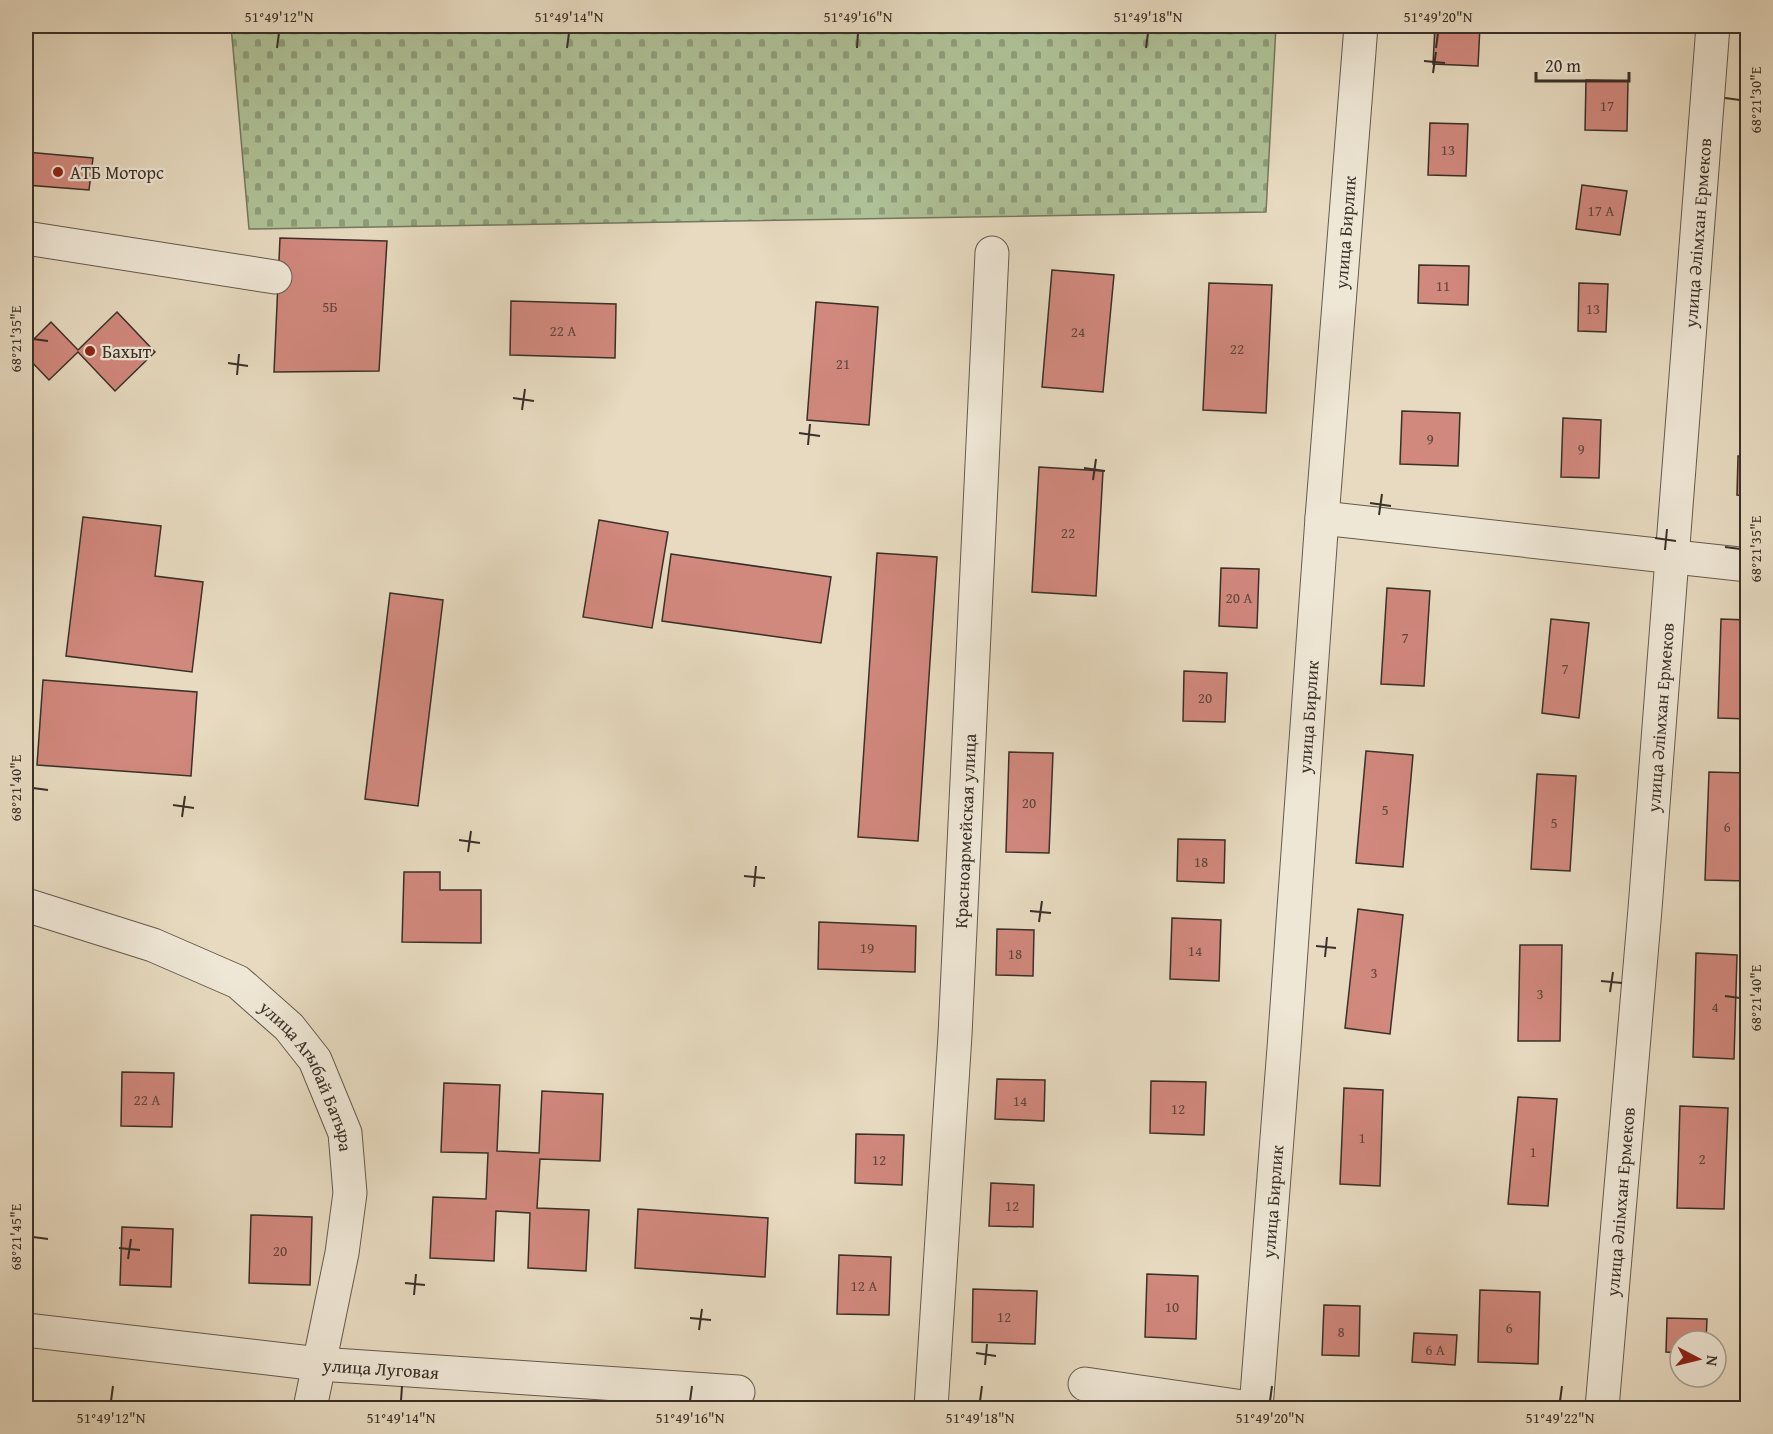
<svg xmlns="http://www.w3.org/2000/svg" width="1773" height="1434" font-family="'Gentium Book Plus',serif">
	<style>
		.cemetery { fill: url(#cemetery-stones); stroke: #74785f; stroke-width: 1.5 }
		.building { fill: #d1887d; stroke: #393027; stroke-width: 1.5 }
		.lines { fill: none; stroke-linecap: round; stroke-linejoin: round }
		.minor-casing { stroke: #645a4d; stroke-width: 35 }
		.minor { stroke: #efe7d6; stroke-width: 33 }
		.ticks { fill: none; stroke: #393027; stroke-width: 2 }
		.poi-dot { fill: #8f2418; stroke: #efe7d6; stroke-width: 2 }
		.labels { text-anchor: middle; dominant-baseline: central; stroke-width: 4.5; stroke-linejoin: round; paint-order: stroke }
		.number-label { font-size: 15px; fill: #5f463c }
		.poi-label { font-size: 18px; fill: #393027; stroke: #efe7d6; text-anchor: start }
		.street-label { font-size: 18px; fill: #393027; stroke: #efe7d6 }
		.neatline { fill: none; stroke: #393027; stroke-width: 2 }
		.ticks-label { font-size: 15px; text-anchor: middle; fill: #393027 }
	</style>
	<defs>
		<pattern id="cemetery-stones" width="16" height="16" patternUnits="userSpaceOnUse" patternTransform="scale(1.5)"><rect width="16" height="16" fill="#afc197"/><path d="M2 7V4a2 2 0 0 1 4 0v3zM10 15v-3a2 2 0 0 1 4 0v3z" fill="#8f9d7b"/></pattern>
	</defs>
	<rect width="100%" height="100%" fill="#e7dac0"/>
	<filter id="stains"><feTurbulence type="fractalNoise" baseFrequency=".00333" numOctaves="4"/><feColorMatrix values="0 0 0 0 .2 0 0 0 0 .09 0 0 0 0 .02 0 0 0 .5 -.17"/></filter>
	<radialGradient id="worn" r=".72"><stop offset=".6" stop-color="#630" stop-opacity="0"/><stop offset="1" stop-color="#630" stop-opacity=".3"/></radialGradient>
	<polygon class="cemetery" points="231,26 1276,26 1266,212 249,229"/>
	<g class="building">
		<polygon points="1435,26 1480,26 1478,66 1433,64"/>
		<polygon points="1595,26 1637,26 1637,33 1595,30"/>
		<polygon points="1586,80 1628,81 1627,131 1585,130"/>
		<polygon points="1430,123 1468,124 1466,176 1428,175"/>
		<polygon points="26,152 93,158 89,190 26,185"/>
		<polygon points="1582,185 1627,191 1620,235 1576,229"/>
		<polygon points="280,238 387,241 379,371 274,372"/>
		<polygon points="1419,265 1469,266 1468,305 1418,303"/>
		<polygon points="1052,270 1114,275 1103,392 1042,387"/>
		<polygon points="1209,283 1272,285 1266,413 1203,410"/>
		<polygon points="1579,283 1608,284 1606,332 1578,331"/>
		<polygon points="511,301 616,304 615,358 510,355"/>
		<polygon points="816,302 878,307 869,425 807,420"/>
		<polygon points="117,312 155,352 115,391 78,352 49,380 27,357 26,359 26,343 28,345 51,322 78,350"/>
		<polygon points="1402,411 1460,413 1458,466 1400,464"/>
		<polygon points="1563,418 1601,420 1599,478 1561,477"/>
		<polygon points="1738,456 1748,456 1748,496 1737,495"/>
		<polygon points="1039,467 1103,471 1096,596 1032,592"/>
		<polygon points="83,517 161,526 155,576 203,582 192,672 66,656"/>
		<polygon points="599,520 668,532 652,628 583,617"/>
		<polygon points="877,553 937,557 918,841 858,837"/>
		<polygon points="671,554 831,577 821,643 662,621"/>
		<polygon points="1221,568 1259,569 1257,628 1219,626"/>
		<polygon points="1387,588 1430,591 1424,686 1381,684"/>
		<polygon points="390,593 443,600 418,806 365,799"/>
		<polygon points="1551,619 1589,623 1579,718 1542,713"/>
		<polygon points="1721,619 1748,620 1748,719 1718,718"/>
		<polygon points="1184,671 1227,673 1225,722 1183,721"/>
		<polygon points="43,680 197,692 191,776 37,765"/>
		<polygon points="1366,751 1413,755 1403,867 1356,863"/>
		<polygon points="1009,752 1053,753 1049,853 1006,852"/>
		<polygon points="1709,772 1748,773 1748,881 1705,880"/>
		<polygon points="1537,774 1576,776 1570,871 1531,869"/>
		<polygon points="1178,839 1225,840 1224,883 1177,881"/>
		<polygon points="404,872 440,872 440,890 481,890 481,943 402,942"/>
		<polygon points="1358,909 1403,915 1390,1034 1345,1028"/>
		<polygon points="1172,918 1221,920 1219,981 1170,979"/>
		<polygon points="819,922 916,926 915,972 818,969"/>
		<polygon points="997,929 1034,930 1033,976 996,975"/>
		<polygon points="1520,945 1562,945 1560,1041 1518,1041"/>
		<polygon points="1696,953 1737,955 1734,1059 1693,1057"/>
		<polygon points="26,1068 30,1068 29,1114 26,1114"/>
		<polygon points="122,1072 174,1073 172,1127 121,1126"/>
		<polygon points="997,1079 1045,1080 1044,1121 995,1119"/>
		<polygon points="1151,1081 1206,1082 1204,1135 1150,1133"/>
		<polygon points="444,1083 500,1085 497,1151 539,1153 542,1091 603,1094 600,1161 540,1159 537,1208 589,1210 586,1271 528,1268 530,1213 496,1211 494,1261 430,1258 433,1197 486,1199 488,1153 441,1152"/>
		<polygon points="1344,1088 1383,1090 1380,1186 1340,1184"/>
		<polygon points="1518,1097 1557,1099 1548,1206 1508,1204"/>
		<polygon points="1680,1106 1728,1108 1724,1209 1677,1208"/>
		<polygon points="856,1134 904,1135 902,1185 855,1183"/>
		<polygon points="991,1183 1034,1185 1033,1227 989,1226"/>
		<polygon points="638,1209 768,1218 765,1277 635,1268"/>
		<polygon points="251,1215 312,1217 310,1285 249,1283"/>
		<polygon points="122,1227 173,1229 171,1287 120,1285"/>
		<polygon points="839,1255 891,1257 889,1315 837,1314"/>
		<polygon points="1147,1274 1198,1276 1196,1339 1145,1337"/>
		<polygon points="973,1289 1037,1291 1035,1344 972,1342"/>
		<polygon points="1480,1290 1540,1292 1538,1364 1478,1362"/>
		<polygon points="1324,1305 1360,1306 1359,1356 1322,1355"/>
		<polygon points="1667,1318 1707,1319 1706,1341 1680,1341 1680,1353 1666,1352"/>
		<polygon points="1414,1333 1457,1335 1455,1365 1412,1362"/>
		<polygon points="26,1400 32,1400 31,1408 26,1408"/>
		<polygon points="103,1406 156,1408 103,1408"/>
	</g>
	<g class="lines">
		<defs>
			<g id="minor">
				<polyline points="26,238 275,277"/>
				<polyline points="1322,518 1748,565"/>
				<path id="s1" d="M26,905L153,945L238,982L289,1027L315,1060L345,1133L350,1193L342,1253L310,1408"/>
				<path id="s2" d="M26,1330L319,1364L738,1392"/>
				<polyline points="1085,1384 1250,1408"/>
				<path id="s3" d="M931,1408L955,1035L992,253"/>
				<path id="s4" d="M1256,1408L1284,1048L1322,518L1361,26"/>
				<path id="s5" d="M1602,1408L1645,909L1713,26"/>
			</g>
		</defs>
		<use href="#minor" class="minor-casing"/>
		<use href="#minor" class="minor"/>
	</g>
	<path class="ticks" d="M277,48L279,33M567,48L569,33M857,48L858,33M1146,48L1148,33M1436,48L1438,33M1424,61L1445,63M1433,73L1436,52M1725,98L1740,100M33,339L48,341M228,363L248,366M237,375L239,354M513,398L534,401M522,410L525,389M799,433L820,436M808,445L810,424M1084,468L1105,471M1093,480L1096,459M1370,503L1391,506M1379,515L1382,494M1655,538L1676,541M1725,547L1740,549M1665,550L1667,529M33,788L48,790M173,805L194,808M182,817L185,796M459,840L480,843M468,852L471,831M744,876L765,878M754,887L756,866M1030,911L1051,913M1039,922L1042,901M1316,946L1336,948M1325,957L1327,937M1601,981L1622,983M1610,992L1613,972M1725,996L1740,998M33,1237L48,1239M119,1248L140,1250M128,1259L131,1239M405,1283L425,1285M414,1295L416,1274M690,1318L711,1320M699,1330L702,1309M976,1353L996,1356M985,1365L987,1344M111,1401L113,1386M401,1401L402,1386M690,1401L692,1386M980,1401L982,1386M1270,1401L1272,1386M1560,1401L1562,1386"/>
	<g class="poi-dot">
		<circle cx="58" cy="172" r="6"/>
		<circle cx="90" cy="351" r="6"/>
	</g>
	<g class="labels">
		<g class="number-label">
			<text x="1607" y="105">17</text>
			<text x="1448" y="149">13</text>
			<text x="1601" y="210">17 А</text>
			<text x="1443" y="285">11</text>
			<text x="330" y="306">5Б</text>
			<text x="1593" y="308">13</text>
			<text x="563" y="330">22 А</text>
			<text x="1078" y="331">24</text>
			<text x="1237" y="348">22</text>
			<text x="843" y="363">21</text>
			<text x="1430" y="438">9</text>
			<text x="1581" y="448">9</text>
			<text x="1068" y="532">22</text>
			<text x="1239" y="597">20 А</text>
			<text x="1405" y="637">7</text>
			<text x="1565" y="668">7</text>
			<text x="1205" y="697">20</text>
			<text x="1029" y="802">20</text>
			<text x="1385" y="809">5</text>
			<text x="1554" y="822">5</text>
			<text x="1727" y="826">6</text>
			<text x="1201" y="861">18</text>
			<text x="867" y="947">19</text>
			<text x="1195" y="950">14</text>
			<text x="1015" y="953">18</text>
			<text x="1374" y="972">3</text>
			<text x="1540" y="993">3</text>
			<text x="1715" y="1006">4</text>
			<text x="147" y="1099">22 А</text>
			<text x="1020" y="1100">14</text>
			<text x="1178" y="1108">12</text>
			<text x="1362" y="1137">1</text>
			<text x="1533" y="1151">1</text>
			<text x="1702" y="1158">2</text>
			<text x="879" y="1159">12</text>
			<text x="1012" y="1205">12</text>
			<text x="280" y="1250">20</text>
			<text x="864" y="1285">12 А</text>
			<text x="1172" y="1306">10</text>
			<text x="1004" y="1316">12</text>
			<text x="1509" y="1327">6</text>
			<text x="1341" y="1331">8</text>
			<text x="1435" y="1349">6 А</text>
		</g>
		<g class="poi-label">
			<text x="70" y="172">АТБ Моторс</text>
			<text x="102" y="351">Бахыт</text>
		</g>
		<g class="street-label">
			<text stroke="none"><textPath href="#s4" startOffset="1179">улица Бирлик</textPath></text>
			<text stroke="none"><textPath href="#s5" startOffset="1179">улица Әлімхан Ермеков</textPath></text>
			<text stroke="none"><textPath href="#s4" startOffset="693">улица Бирлик</textPath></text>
			<text stroke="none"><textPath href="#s5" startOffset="693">улица Әлімхан Ермеков</textPath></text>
			<text stroke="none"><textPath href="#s3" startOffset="578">Красноармейская улица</textPath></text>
			<text stroke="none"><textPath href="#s1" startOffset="346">улица Агыбай Батыра</textPath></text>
			<text stroke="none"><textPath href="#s4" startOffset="207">улица Бирлик</textPath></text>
			<text stroke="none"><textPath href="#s5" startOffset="207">улица Әлімхан Ермеков</textPath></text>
			<text stroke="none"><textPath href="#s2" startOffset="357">улица Луговая</textPath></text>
		</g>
	</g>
	<rect width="1773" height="1434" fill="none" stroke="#e7dac0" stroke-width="66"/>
	<g transform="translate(1698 1359) rotate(97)"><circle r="28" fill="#efe7d6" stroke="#a69e90" stroke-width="1.5"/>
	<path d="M0-4.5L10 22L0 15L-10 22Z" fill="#8f2418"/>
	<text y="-9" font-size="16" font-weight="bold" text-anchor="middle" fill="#393027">N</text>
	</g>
	<path d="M1536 72v9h93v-9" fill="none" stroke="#393027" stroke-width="3"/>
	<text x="1545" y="72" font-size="18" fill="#393027" stroke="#efe7d6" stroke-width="4.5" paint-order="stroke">20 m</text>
	<rect x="33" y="33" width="1707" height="1368" class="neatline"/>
	<g class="ticks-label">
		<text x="279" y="22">51°49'12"N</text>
		<text x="569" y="22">51°49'14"N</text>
		<text x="858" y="22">51°49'16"N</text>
		<text x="1148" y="22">51°49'18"N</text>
		<text x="1438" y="22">51°49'20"N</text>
		<text transform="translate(1756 100) rotate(-90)" y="5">68°21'30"E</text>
		<text transform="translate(16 339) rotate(-90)" y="5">68°21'35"E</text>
		<text transform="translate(1756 549) rotate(-90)" y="5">68°21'35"E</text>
		<text transform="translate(16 788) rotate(-90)" y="5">68°21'40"E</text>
		<text transform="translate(1756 998) rotate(-90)" y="5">68°21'40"E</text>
		<text transform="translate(16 1237) rotate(-90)" y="5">68°21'45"E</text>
		<text x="111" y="1423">51°49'12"N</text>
		<text x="401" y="1423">51°49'14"N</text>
		<text x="690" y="1423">51°49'16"N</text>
		<text x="980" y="1423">51°49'18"N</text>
		<text x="1270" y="1423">51°49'20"N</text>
		<text x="1560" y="1423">51°49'22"N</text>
	</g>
	<rect width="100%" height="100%" filter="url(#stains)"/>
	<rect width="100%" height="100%" fill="url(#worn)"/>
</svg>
